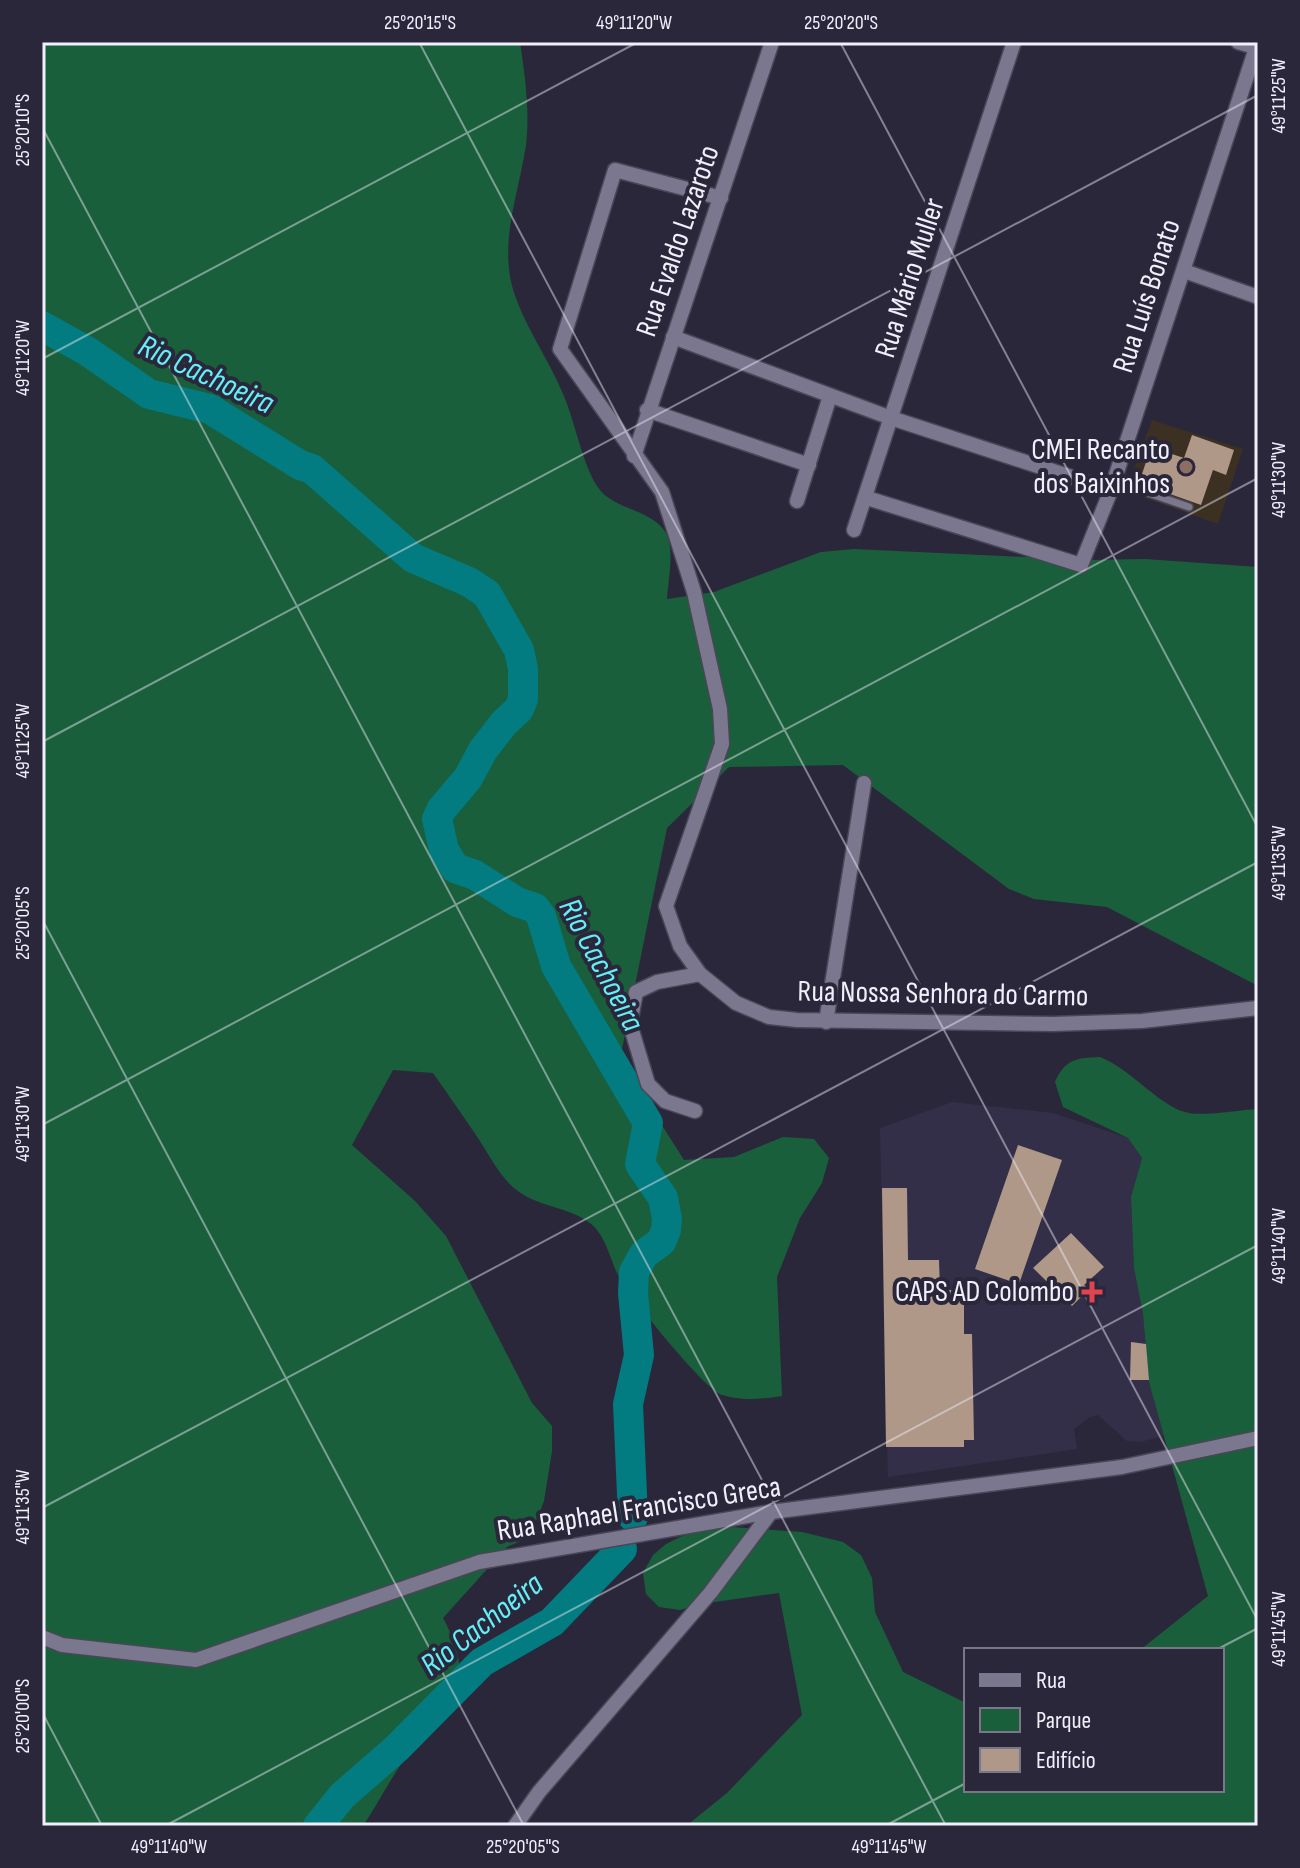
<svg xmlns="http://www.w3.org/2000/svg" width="1300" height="1868" font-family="'Sofia Sans Condensed',sans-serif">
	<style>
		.built { fill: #342f49 }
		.education { fill: #3b3021 }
		.green { fill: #1a5f3c }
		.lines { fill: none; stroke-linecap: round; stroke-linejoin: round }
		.river { stroke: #027b81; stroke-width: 30 }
		.building { fill: #af9888 }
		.lane-casing { stroke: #494656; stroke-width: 10 }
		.street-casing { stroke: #494656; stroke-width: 17 }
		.lane { stroke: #7b778e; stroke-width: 7 }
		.street { stroke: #7b778e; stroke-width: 14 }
		.ticks { fill: none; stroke: #f1effc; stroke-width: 2; stroke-opacity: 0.45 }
		.education-dot { fill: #8d6e63; stroke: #2b273b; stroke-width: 3 }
		.health-dot { fill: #e0444e; stroke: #2b273b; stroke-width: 3 }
		.labels { text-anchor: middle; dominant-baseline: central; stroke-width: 8; stroke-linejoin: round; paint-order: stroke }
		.street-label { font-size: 30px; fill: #f1effc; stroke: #2b273b }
		.poi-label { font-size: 30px; fill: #f1effc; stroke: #2b273b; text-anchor: end }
		.water-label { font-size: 32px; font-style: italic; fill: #64eff8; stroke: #2b273b }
		.neatline { fill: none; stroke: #f1effc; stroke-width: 3 }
		.ticks-label { font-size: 20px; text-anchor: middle; fill: #f1effc }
	</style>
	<rect width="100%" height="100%" fill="#2b273b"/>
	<polygon class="built" points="952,1102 1053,1113 1128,1138 1142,1158 1131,1197 1134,1268 1143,1314 1149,1382 1164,1436 1140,1442 1127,1441 1098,1415 1090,1417 1074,1429 1077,1449 888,1477 880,1128"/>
	<polygon class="education" points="1152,420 1243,449 1218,524 1126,491"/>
	<g class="green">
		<path d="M42,42H520C525,76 530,111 526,145C518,198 496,249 517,301C529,333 550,362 563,394C575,421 582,463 597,486C613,511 651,508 666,533C675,549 668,581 667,599L714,592L821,552L854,549L1090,560L1145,559L1258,567V986L1107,907L1034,899L1009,889L843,765L729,767L667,828L620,1059L684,1160L734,1157L783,1137L814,1139L829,1158L822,1183L800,1218L777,1277L782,1396C762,1399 742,1401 722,1395C705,1390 629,1296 619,1277C610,1260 606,1235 590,1223C569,1207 539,1207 518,1191C500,1178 490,1156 478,1138C463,1116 448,1094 433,1073L393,1070L352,1145L415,1201L446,1236L532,1403L552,1426V1451L544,1501L532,1531L523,1540L507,1547L443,1618C465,1658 467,1690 436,1726C428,1736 417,1743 410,1752C392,1775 379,1802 363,1826H42Z"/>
		<path d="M1100,1057C1130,1068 1162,1109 1189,1113C1208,1116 1238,1110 1258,1109V1826H686L727,1793L802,1715L779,1593L700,1604L680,1610L659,1607L646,1594L643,1573L653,1555L666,1544L690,1532L731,1527L802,1532L843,1542L861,1555L872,1578L875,1612L903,1672L966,1703V1790H1222V1650H1140L1208,1596L1149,1382L1143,1314L1134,1268L1131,1197L1142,1158L1128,1138L1063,1107L1055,1082C1065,1059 1077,1058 1100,1057Z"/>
	</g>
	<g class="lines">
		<g class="river">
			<polyline points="42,326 87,351 149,394 210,409 300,465 312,469 413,558 469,582 487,594 519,650 523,669 523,699 519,709 504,723 483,750 468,778 441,810 437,819 444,850 455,868 475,875 517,902 535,908 541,916 556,966 648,1123 640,1164 663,1198 667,1219 666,1230 661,1242 644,1254 634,1272 633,1293 639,1355 628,1404 633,1517"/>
			<polyline points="318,1826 342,1796 397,1748 482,1662 552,1622 622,1549"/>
		</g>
	</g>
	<g class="building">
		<polygon points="1192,435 1234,450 1226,475 1213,470 1201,505 1139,483 1151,447 1184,458"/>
		<polygon points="1018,1145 1062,1160 1019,1284 975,1269"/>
		<polygon points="882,1188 907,1188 908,1260 939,1260 940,1290 964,1290 964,1334 972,1334 974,1440 964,1440 964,1447 886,1447"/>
		<polygon points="1071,1233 1104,1267 1084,1285 1089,1289 1072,1306 1033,1268"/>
		<polygon points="1131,1342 1146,1344 1149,1380 1130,1380"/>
	</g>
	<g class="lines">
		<defs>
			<polyline id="lane" points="1114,481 1189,507"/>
			<g id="street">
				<polyline points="1238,42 1258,48"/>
				<polyline points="721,198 615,170 560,349 662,492 694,592 720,709 722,744 666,906 680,946 700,974 736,1003 769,1017 797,1020 1053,1024 1142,1021 1258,1008"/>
				<polyline points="1184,271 1258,297"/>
				<polyline points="673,337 891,418 1111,490"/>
				<polyline points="647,410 809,465"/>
				<polyline points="634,456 772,42"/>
				<polyline points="867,498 1081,565 1111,490 1258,42"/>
				<polyline points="797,501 830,396"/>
				<polyline points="854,530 1014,42"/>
				<polyline points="826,1022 864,783"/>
				<polyline points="695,1111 665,1101 648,1084 630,1024 636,992 657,982 700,974"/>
				<polyline points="42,1637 62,1645 196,1660 479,1562 771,1512 1122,1467 1258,1438"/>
				<polyline points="515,1826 539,1792 711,1592 771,1512"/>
			</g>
		</defs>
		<use href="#lane" class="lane-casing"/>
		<use href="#street" class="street-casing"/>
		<use href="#lane" class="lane"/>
		<use href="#street" class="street"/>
	</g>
	<path class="ticks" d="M419,42L1258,1621M840,42L1258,828M42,127L946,1826M42,359L638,42M42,742L1258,95M42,919L524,1826M42,1125L1258,478M42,1508L1258,862M1216,1650L1258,1628M42,1712L102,1826M165,1826L1258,1245M885,1826L966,1783"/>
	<circle class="education-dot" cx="1186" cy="467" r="8"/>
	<path class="health-dot" d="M1088 1280h8v8h8v8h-8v8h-8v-8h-8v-8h8z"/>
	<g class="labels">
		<g class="street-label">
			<text transform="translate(678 241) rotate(-71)">Rua Evaldo Lazaroto</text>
			<text transform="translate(910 278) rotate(-72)">Rua Mário Muller</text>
			<text transform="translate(1147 296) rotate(-72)">Rua Luís Bonato</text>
			<text transform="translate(943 994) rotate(1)">Rua Nossa Senhora do Carmo</text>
			<text transform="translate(639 1509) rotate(-9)">Rua Raphael Francisco Greca</text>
		</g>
		<g class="poi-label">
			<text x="1170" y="450">CMEI Recanto<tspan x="1170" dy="34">dos Baixinhos</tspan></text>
			<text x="1074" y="1292">CAPS AD Colombo</text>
		</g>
		<g class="water-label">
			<text transform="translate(206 375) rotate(25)">Rio Cachoeira</text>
			<text transform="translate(601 965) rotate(62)">Rio Cachoeira</text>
			<text transform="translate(482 1625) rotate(-38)">Rio Cachoeira</text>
		</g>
	</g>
	<rect width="1300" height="1868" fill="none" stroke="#2b273b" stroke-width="88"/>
	<rect x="964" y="1648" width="260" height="144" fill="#2b273b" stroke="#7a7788" stroke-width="2"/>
	<rect x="980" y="1674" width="40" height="12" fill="#7b778e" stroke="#7a7788" stroke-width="2"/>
	<text x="1036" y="1688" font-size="24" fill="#f1effc">Rua</text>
	<rect x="980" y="1708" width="40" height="24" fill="#1a5f3c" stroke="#7a7788" stroke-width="2"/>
	<text x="1036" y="1728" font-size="24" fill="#f1effc">Parque</text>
	<rect x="980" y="1748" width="40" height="24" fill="#af9888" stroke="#7a7788" stroke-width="2"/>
	<text x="1036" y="1768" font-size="24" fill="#f1effc">Edifício</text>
	<rect x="44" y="44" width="1212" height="1780" class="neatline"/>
	<g class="ticks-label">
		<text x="420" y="29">25°20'15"S</text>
		<text x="634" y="29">49°11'20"W</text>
		<text x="841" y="29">25°20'20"S</text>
		<text transform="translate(1278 96) rotate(-90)" y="7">49°11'25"W</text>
		<text transform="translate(22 130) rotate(-90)" y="7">25°20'10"S</text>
		<text transform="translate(22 358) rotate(-90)" y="7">49°11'20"W</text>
		<text transform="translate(1278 480) rotate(-90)" y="7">49°11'30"W</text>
		<text transform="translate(22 741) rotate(-90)" y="7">49°11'25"W</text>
		<text transform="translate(1278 863) rotate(-90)" y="7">49°11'35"W</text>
		<text transform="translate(22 923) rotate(-90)" y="7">25°20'05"S</text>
		<text transform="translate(22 1124) rotate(-90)" y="7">49°11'30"W</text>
		<text transform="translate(1278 1246) rotate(-90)" y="7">49°11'40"W</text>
		<text transform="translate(22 1507) rotate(-90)" y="7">49°11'35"W</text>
		<text transform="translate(1278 1629) rotate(-90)" y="7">49°11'45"W</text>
		<text transform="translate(22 1716) rotate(-90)" y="7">25°20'00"S</text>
		<text x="169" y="1853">49°11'40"W</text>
		<text x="523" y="1853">25°20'05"S</text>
		<text x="889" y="1853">49°11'45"W</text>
	</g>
</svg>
